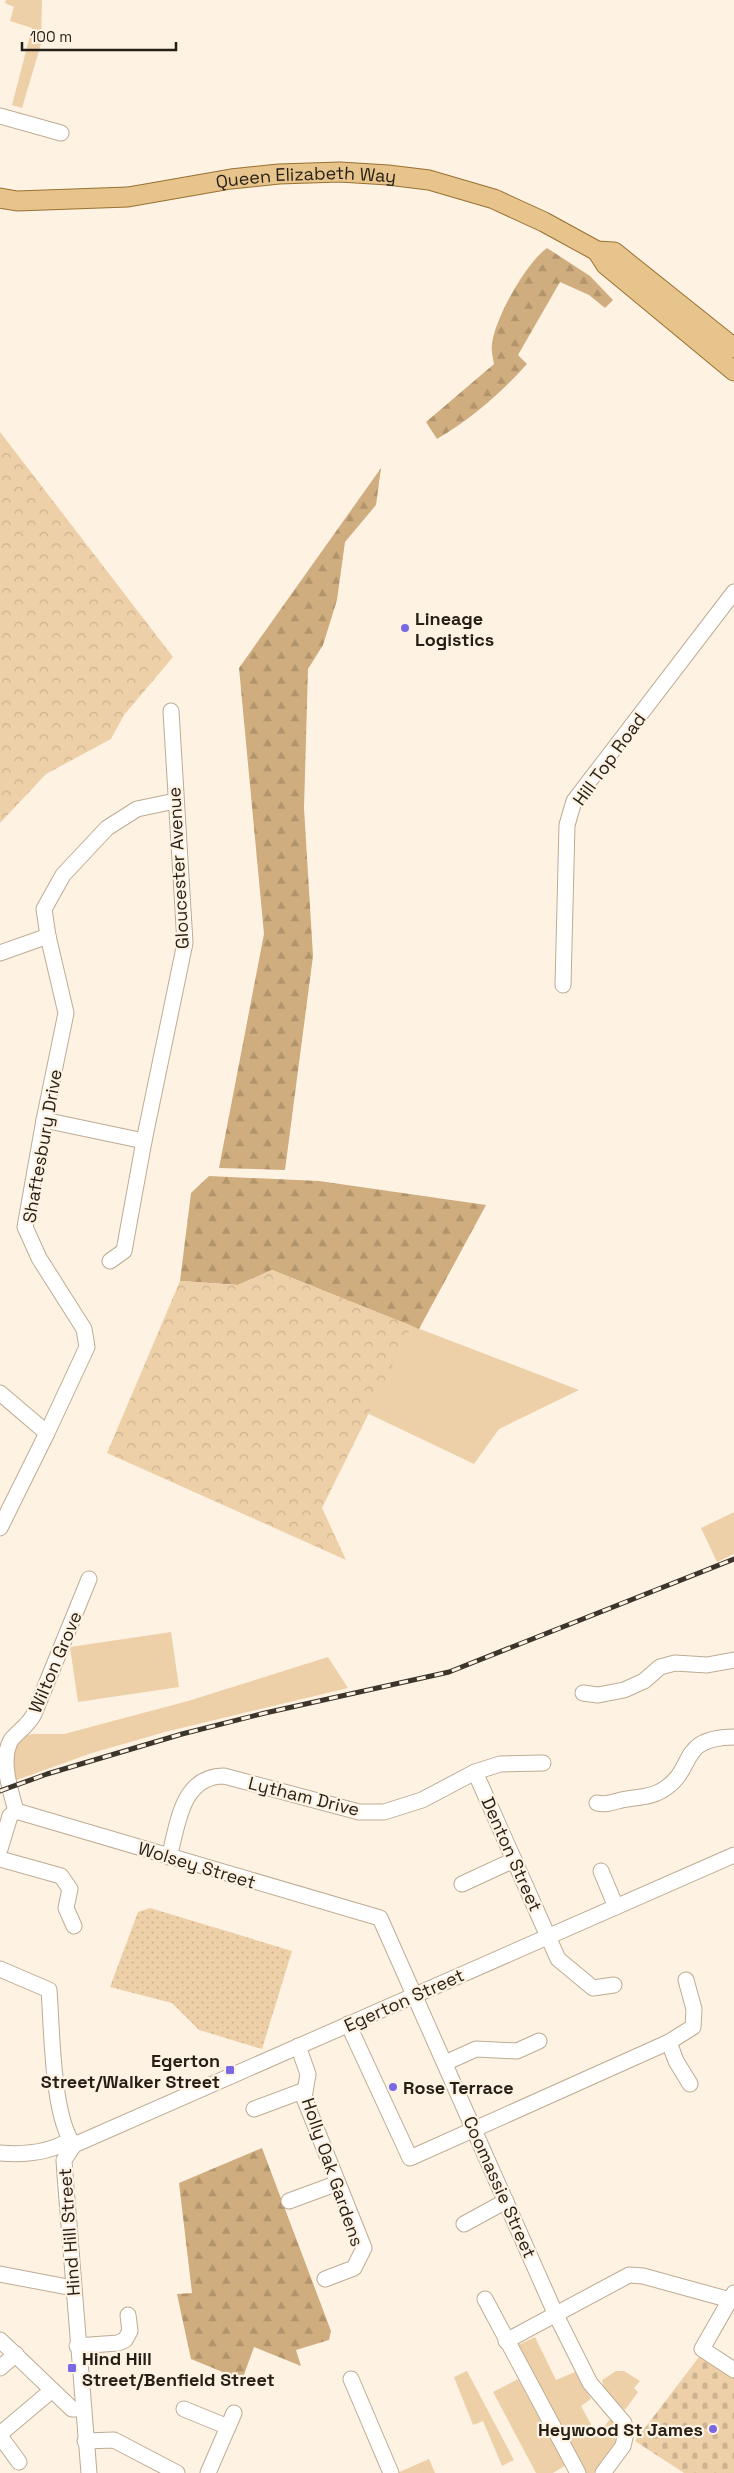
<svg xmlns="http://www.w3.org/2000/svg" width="734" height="2473" font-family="'Space Grotesk',sans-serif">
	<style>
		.grass { fill: #eed0a8 }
		.forest { fill: url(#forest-firs) }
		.cemetery { fill: url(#cemetery-stones) }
		.park { fill: url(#park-crowns) }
		.garden { fill: url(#garden-dots) }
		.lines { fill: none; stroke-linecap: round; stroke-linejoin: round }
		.minor-casing { stroke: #beac93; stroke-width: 17 }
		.major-casing { stroke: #987031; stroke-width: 21 }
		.minor { stroke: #fff; stroke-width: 15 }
		.major { stroke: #e6c48c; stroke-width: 19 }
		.rail-casing { stroke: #3c352b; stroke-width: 5 }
		.rail { stroke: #fef2e3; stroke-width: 3; stroke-dasharray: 9; stroke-linecap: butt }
		.poi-dot { fill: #7868e3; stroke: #fef2e3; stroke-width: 2 }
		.labels { text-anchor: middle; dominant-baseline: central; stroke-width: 4.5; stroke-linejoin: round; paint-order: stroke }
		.street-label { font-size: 18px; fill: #261f16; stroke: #fef2e3 }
		.poi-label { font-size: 18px; font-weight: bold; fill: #261f16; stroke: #fef2e3; text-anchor: start }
	</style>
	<defs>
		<pattern id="forest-firs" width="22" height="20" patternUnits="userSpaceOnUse" patternTransform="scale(1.25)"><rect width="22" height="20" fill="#cfad7e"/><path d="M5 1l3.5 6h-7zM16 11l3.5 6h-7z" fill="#b2946c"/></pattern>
		<pattern id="cemetery-stones" width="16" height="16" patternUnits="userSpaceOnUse" patternTransform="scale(1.25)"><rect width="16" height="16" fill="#eed0a8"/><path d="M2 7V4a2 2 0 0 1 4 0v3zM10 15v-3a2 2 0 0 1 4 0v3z" fill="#ccb290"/></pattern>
		<pattern id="park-crowns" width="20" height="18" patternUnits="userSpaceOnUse" patternTransform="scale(1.25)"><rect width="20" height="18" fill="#eed0a8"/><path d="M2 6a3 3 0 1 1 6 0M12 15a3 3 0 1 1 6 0" fill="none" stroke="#ccb290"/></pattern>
		<pattern id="garden-dots" width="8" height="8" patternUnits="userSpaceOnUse" patternTransform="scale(1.25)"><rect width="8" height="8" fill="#eed0a8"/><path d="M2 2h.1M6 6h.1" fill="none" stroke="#ccb290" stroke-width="1.8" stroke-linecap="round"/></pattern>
	</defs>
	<rect width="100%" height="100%" fill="#fef2e3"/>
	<g class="grass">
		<polygon points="6,0 42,0 41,44 22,108 12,105 32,28 10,21 14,7 5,3"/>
		<polygon points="412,1326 579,1390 499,1429 474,1464 367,1413"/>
		<polygon points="734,1512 734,1554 717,1562 701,1528"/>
		<polygon points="171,1632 179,1687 78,1702 70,1647"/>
		<polygon points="328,1657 348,1688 165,1732 92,1753 11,1782 8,1753 25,1736 32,1734 64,1734 188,1701"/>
		<path d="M535,2337L556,2380L575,2372L591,2399L581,2406L597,2435L611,2418C627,2440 607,2456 594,2473H582L516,2346Z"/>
		<polygon points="467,2371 514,2460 502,2466 483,2421 473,2425 454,2377"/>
		<path d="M616,2371H624L640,2381L634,2388L638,2392L625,2410C615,2402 604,2394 602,2380Z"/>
		<polygon points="518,2379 566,2465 553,2473 536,2473 493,2392"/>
		<polygon points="429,2459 435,2473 397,2473"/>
	</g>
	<g class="forest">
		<path d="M547,248L590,276L613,300L605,308L589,295L560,282L518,355L527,364C500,394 472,418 437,439L426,422L494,364C493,358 491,350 492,344C495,318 526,263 547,248Z"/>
		<polygon points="381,468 376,505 345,542 337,600 323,645 308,669 304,808 313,956 285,1170 219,1168 264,934 239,668"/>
		<polygon points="209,1176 319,1181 486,1205 419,1329 272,1270 238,1285 180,1281 191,1193"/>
		<polygon points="262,2148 331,2331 329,2340 296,2350 301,2366 254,2347 242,2380 191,2359 177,2294 192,2293 179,2183"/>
	</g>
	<polygon class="cemetery" points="702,2353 734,2375 734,2473 684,2473 635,2441"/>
	<g class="park">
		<polygon points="0,432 173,657 124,715 111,739 46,774 0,823"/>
		<polygon points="272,1270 412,1326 322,1508 346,1560 107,1453 180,1281 238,1285"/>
	</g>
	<polygon class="garden" points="150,1908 292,1951 262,2049 199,2030 172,2003 110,1987 138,1912"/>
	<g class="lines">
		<defs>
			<g id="minor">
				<polyline points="0,116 61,133"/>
				<polyline points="0,953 48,936"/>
				<polyline points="563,985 567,825 574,801 734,592"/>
				<polyline points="44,1120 144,1141 124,1251 110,1261"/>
				<polyline points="144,1141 185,943 171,711"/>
				<polyline points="0,1393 47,1433"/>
				<polyline points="0,1528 47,1433 87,1347 84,1329 39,1258 25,1227 44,1120 66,1013 48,936 44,909 63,875 107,828 137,809 175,801"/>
				<polyline points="583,1693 598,1695 624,1690 644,1681 660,1667 675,1663 707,1665 734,1660"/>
				<polyline points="475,1772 558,1959 593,1988 614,1985"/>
				<path d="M597,1803C609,1806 616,1800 627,1799C639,1797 651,1797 661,1791C698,1770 675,1738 734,1737"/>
				<polyline points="16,1811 380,1918 556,2315 590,2383 624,2423 626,2433 623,2446 603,2473"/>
				<path d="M16,1811C10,1789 0,1760 11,1740C19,1730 28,1726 34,1714L89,1579"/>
				<polyline points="0,1849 10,1816 16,1811"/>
				<path d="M169,1857C178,1825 181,1776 224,1776L359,1812H384L422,1800L475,1772L500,1764L543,1763"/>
				<polyline points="0,1859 61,1876 70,1889 66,1908 74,1926"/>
				<polyline points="601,1871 616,1907"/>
				<polyline points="462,1884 514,1860"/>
				<path d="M0,1969L49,1990C52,2028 52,2118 74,2145"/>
				<polyline points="348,2024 410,2158 669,2042 693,2027 694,2009 686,1980"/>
				<polyline points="669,2042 676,2061 690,2084"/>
				<polyline points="298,2046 308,2074 304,2098 364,2248 354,2268 325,2279"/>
				<polyline points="445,2063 476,2049 517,2051 539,2041"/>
				<polyline points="254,2109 305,2090"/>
				<path d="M0,2153C24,2155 49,2153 70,2140"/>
				<polyline points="289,2201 338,2183"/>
				<polyline points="464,2224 506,2201"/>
				<polyline points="0,2274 73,2288"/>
				<polyline points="734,2293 702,2349 734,2370"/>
				<polyline points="485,2299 578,2473"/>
				<polyline points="0,2340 72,2409 82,2409"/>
				<polyline points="506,2341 629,2275 643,2276 734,2301"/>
				<polyline points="77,2346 118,2343 125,2340 130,2331 128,2315"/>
				<polyline points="0,2368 16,2354"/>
				<polyline points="351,2379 391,2473"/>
				<polyline points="184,2409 228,2427"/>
				<polyline points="0,2434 51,2391"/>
				<polyline points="0,2436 19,2462"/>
				<polyline points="85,2441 114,2440 177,2473"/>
				<polyline points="89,2473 65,2175 64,2160 74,2145 734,1855"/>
				<polyline points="208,2473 234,2413"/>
			</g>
			<g id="major">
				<path id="s1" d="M0,198L17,201L128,197L231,179L279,174L340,172L388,175L429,180L494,199L544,222L597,251L614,252L734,348"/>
				<polyline points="597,251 606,265 734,371"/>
			</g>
		</defs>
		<use href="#minor" class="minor-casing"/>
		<use href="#major" class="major-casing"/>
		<use href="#minor" class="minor"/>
		<use href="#major" class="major"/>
		<defs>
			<polyline id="rail" points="0,1791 47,1774 182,1734 265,1713 449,1672 734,1559"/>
		</defs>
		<use href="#rail" class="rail-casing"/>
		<use href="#rail" class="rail"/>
	</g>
	<g class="poi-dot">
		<circle cx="405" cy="628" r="5"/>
		<rect x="225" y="2065" width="10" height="10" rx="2.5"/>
		<circle cx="393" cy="2087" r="5"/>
		<rect x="67" y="2363" width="10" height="10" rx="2.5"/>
		<circle cx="713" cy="2429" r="5"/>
	</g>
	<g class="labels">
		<g class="street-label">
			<text stroke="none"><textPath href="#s1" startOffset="308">Queen Elizabeth Way</textPath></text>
			<text transform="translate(609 759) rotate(-54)">Hill Top Road</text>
			<text transform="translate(178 868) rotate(-93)">Gloucester Avenue</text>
			<text transform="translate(42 1146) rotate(-80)">Shaftesbury Drive</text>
			<text transform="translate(55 1662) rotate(-67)">Wilton Grove</text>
			<text transform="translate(304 1796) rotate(14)">Lytham Drive</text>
			<text transform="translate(512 1854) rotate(66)">Denton Street</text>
			<text transform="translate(197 1865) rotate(17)">Wolsey Street</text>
			<text transform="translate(404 2000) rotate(-24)">Egerton Street</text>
			<text transform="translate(333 2172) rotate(71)">Holly Oak Gardens</text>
			<text transform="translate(500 2187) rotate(66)">Coomassie Street</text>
			<text transform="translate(69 2232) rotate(-94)">Hind Hill Street</text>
		</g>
		<g class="poi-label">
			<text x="415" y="618">Lineage<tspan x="415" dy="21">Logistics</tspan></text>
			<text x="220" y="2060" text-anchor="end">Egerton<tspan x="220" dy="21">Street/Walker Street</tspan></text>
			<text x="403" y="2087">Rose Terrace</text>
			<text x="82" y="2358">Hind Hill<tspan x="82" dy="21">Street/Benfield Street</tspan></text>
			<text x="703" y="2429" text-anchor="end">Heywood St James</text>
		</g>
	</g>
	<path d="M22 42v8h154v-8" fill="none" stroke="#261f16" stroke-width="2.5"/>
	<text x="30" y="42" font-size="15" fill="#261f16" stroke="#fef2e3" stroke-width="4" paint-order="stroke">100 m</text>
</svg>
